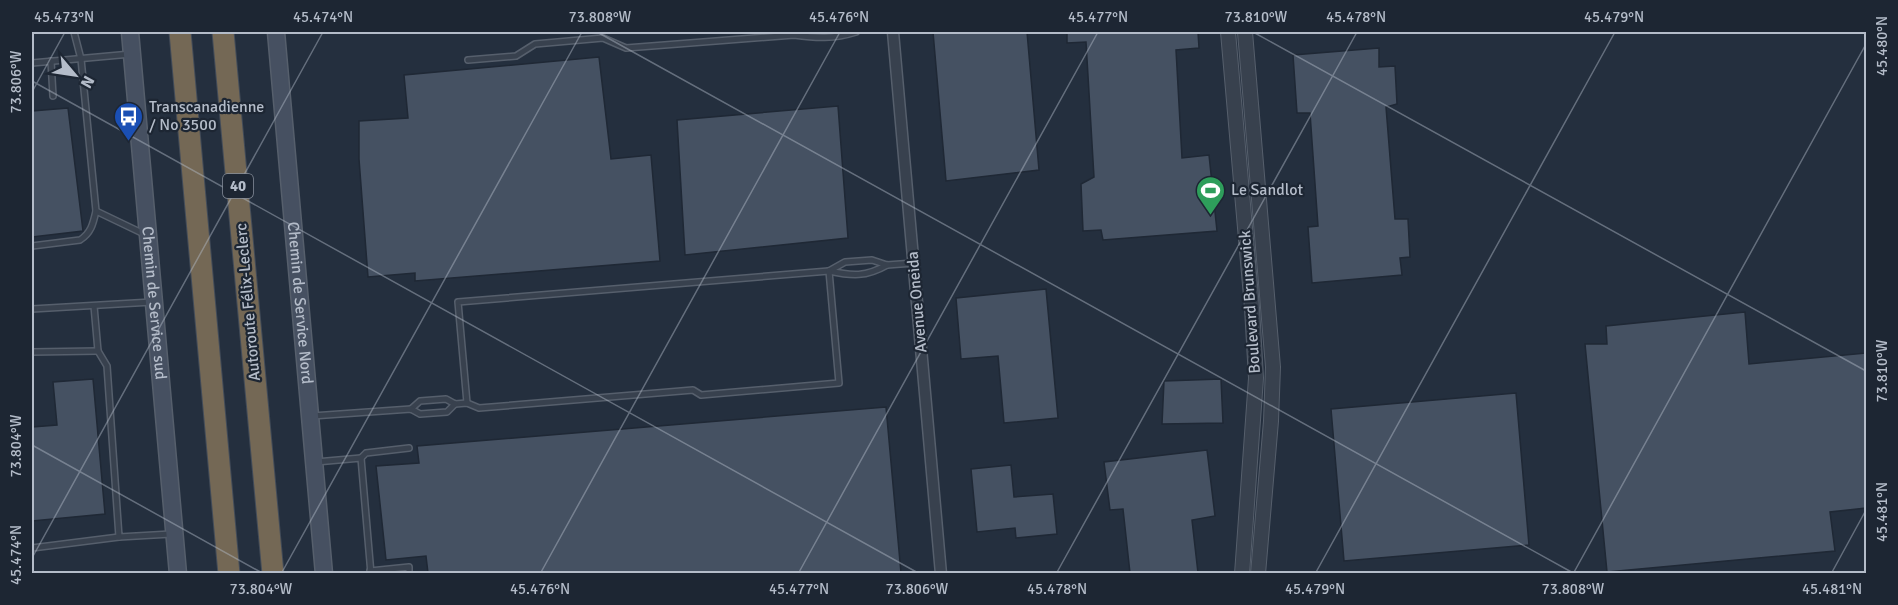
<svg xmlns="http://www.w3.org/2000/svg" width="1898" height="605" font-family="Signika,sans-serif">
	<style>
		.building { fill: #455162; stroke: #1f2835; stroke-width: 1.5 }
		.lines { fill: none; stroke-linecap: round; stroke-linejoin: round }
		.service-casing { stroke: #565f6c; stroke-width: 8 }
		.minor-casing { stroke: #565f6c; stroke-width: 13 }
		.tertiary-casing { stroke: #565f6c; stroke-width: 16 }
		.secondary-casing { stroke: #565f6c; stroke-width: 19 }
		.motorway-casing { stroke: #434c59; stroke-width: 23 }
		.service { stroke: #38414e; stroke-width: 5 }
		.minor { stroke: #38414e; stroke-width: 10 }
		.tertiary { stroke: #38414e; stroke-width: 14 }
		.secondary { stroke: #465061; stroke-width: 16 }
		.motorway { stroke: #746855; stroke-width: 21 }
		.ticks { fill: none; stroke: #b4bcc9; stroke-width: 1.5; stroke-opacity: 0.45 }
		.labels { text-anchor: middle; dominant-baseline: central; stroke-width: 4.5; stroke-linejoin: round; paint-order: stroke }
		.shield { fill: #1d2633; stroke: #878f9c; stroke-width: 1.5 }
		.shield-label { font-size: 15px; font-weight: bold; fill: #b4bcc9 }
		.poi-label { font-size: 16px; fill: #b4bcc9; stroke: #1d2633; text-anchor: start }
		.street-label { font-size: 16px; fill: #b4bcc9; stroke: #1d2633 }
		.neatline { fill: none; stroke: #b4bcc9; stroke-width: 2 }
		.ticks-label { font-size: 15px; text-anchor: middle; fill: #b4bcc9 }
	</style>
	<rect width="100%" height="100%" fill="#242f3e"/>
	<g class="building">
		<polygon points="933,32 1027,32 1039,170 946,181"/>
		<polygon points="1067,32 1198,32 1199,48 1176,50 1182,158 1209,155 1217,231 1103,240 1101,230 1083,231 1081,184 1094,177 1086,42 1067,43"/>
		<polygon points="1379,48 1379,67 1395,66 1397,104 1386,107 1395,219 1408,219 1410,257 1400,258 1402,275 1312,283 1308,227 1318,226 1310,113 1297,113 1293,55"/>
		<polygon points="599,57 611,159 651,155 660,261 415,281 415,273 368,277 359,159 359,121 408,118 404,75"/>
		<polygon points="838,106 848,238 685,255 677,120"/>
		<polygon points="68,108 83,231 32,237 32,111"/>
		<polygon points="1046,289 1058,418 1004,423 998,356 961,359 956,298"/>
		<polygon points="1745,312 1749,364 1866,353 1866,508 1830,512 1835,551 1607,572 1585,344 1607,344 1606,326"/>
		<polygon points="93,379 105,514 32,521 32,427 57,425 53,382"/>
		<polygon points="1221,379 1223,423 1162,424 1164,381"/>
		<polygon points="1516,393 1529,545 1344,561 1331,409"/>
		<polygon points="886,407 901,573 428,573 426,556 386,560 376,466 419,463 417,446"/>
		<polygon points="1207,450 1215,516 1192,520 1198,573 1130,573 1123,509 1110,510 1104,462"/>
		<polygon points="1011,465 1014,497 1053,494 1057,534 1016,538 1015,528 977,532 971,469"/>
	</g>
	<g class="lines">
		<defs>
			<g id="service">
				<polyline points="74,32 81,59 96,211 144,234"/>
				<path d="M468,60L516,56L535,44L603,38L626,48L794,35C816,38 834,39 856,32"/>
				<polyline points="51,61 53,96"/>
				<polyline points="32,63 131,54"/>
				<path d="M32,246L80,240C91,233 93,224 96,211"/>
				<polyline points="829,271 845,262 872,260 887,265 914,263"/>
				<polyline points="94,306 98,351 107,366 119,537 171,534"/>
				<polyline points="32,309 152,302"/>
				<polyline points="32,352 98,351"/>
				<path d="M467,403L458,302L829,271C852,276 866,277 887,265"/>
				<polyline points="411,409 420,401 446,399 455,404 467,403 479,408 693,390 701,395 839,383 829,271"/>
				<polyline points="312,416 411,409 420,414 447,412 455,404"/>
				<polyline points="361,458 366,453 409,448"/>
				<polyline points="316,462 361,458 371,574"/>
				<polyline points="32,548 119,537"/>
				<polyline points="370,571 409,567 409,574"/>
			</g>
			<polyline id="minor" points="893,32 941,574"/>
			<g id="tertiary">
				<polyline points="1228,32 1252,308 1256,378 1242,574"/>
				<polyline points="1245,32 1273,367 1271,421 1258,574"/>
			</g>
			<g id="secondary">
				<path id="s1" d="M130,32L178,574"/>
				<path id="s2" d="M276,32L324,574"/>
			</g>
			<g id="motorway">
				<polyline points="180,32 229,574"/>
				<polyline points="223,32 273,574"/>
			</g>
		</defs>
		<use href="#service" class="service-casing"/>
		<use href="#minor" class="minor-casing"/>
		<use href="#tertiary" class="tertiary-casing"/>
		<use href="#secondary" class="secondary-casing"/>
		<use href="#motorway" class="motorway-casing"/>
		<use href="#service" class="service"/>
		<use href="#minor" class="minor"/>
		<use href="#tertiary" class="tertiary"/>
		<use href="#secondary" class="secondary"/>
		<use href="#motorway" class="motorway"/>
	</g>
	<path class="ticks" d="M597,32L1575,574M1253,32L1866,371M32,81L920,574M32,92L65,32M32,445L264,574M32,558L323,32M281,574L582,32M540,574L840,32M798,574L1098,32M1056,574L1357,32M1315,574L1615,32M1573,574L1866,44M1831,574L1866,510"/>
	<defs>
		<symbol id="bus-pin" viewBox="-11 -11 22 30"><path d="M0 17L-7.5 6A9.5 9.5 0 1 1 7.5 6Z" fill="#1a4fb4" stroke="#1d2633"/><path d="M-5-6H5V4H4V6H2V4H-2V6H-4V4H-5ZM-3.5-4V0h7V-4ZM-3.5 1.2v1.5H-2V1.2ZM2 1.2v1.5H3.5V1.2Z" fill="#fff"/></symbol>
		<symbol id="stadium-pin" viewBox="-11 -11 22 30"><path d="M0 17L-7.5 6A9.5 9.5 0 1 1 7.5 6Z" fill="#2e9e5b" stroke="#1d2633"/><path d="M0-5a6.5 5 0 1 0 0 10a6.5 5 0 1 0 0-10ZM-3.5-1.8h7v3.6h-7Z" fill="#fff"/></symbol>
	</defs>
	<g fill-rule="evenodd">
		<use href="#bus-pin" x="112" y="100" width="33" height="45"/>
		<use href="#stadium-pin" x="1194" y="174" width="33" height="45"/>
	</g>
	<g class="labels">
		<rect class="shield" x="223" y="174" width="30" height="24" rx="4.5"/>
		<g class="shield-label">
			<text x="238" y="186">40</text>
		</g>
		<g class="poi-label">
			<text x="149" y="107">Transcanadienne<tspan x="149" dy="18">/ No 3500</tspan></text>
			<text x="1231" y="190">Le Sandlot</text>
		</g>
		<g class="street-label">
			<text stroke="none"><textPath href="#s1" startOffset="272">Chemin de Service sud</textPath></text>
			<text transform="translate(248 302) rotate(-95)">Autoroute Félix-Leclerc</text>
			<text stroke="none"><textPath href="#s2" startOffset="272">Chemin de Service Nord</textPath></text>
			<text transform="translate(917 302) rotate(-95)">Avenue Oneida</text>
			<text transform="translate(1250 302) rotate(-94)">Boulevard Brunswick</text>
		</g>
	</g>
	<rect width="1898" height="605" fill="none" stroke="#1d2633" stroke-width="66"/>
	<g transform="translate(75 75) rotate(119)" stroke="#1d2633" stroke-width="4.5" paint-order="stroke">
	<path d="M0-4.5L10 22L0 15L-10 22Z" fill="#b4bcc9"/>
	<text y="-9" font-size="16" font-weight="bold" text-anchor="middle" fill="#b4bcc9">N</text>
	</g>
	<rect x="33" y="33" width="1832" height="539" class="neatline"/>
	<g class="ticks-label">
		<text x="64" y="22">45.473°N</text>
		<text x="323" y="22">45.474°N</text>
		<text x="600" y="22">73.808°W</text>
		<text x="839" y="22">45.476°N</text>
		<text x="1098" y="22">45.477°N</text>
		<text x="1256" y="22">73.810°W</text>
		<text x="1356" y="22">45.478°N</text>
		<text x="1614" y="22">45.479°N</text>
		<text transform="translate(1882 46) rotate(-90)" y="5">45.480°N</text>
		<text transform="translate(16 82) rotate(-90)" y="5">73.806°W</text>
		<text transform="translate(1882 371) rotate(-90)" y="5">73.810°W</text>
		<text transform="translate(16 446) rotate(-90)" y="5">73.804°W</text>
		<text transform="translate(1882 512) rotate(-90)" y="5">45.481°N</text>
		<text transform="translate(16 555) rotate(-90)" y="5">45.474°N</text>
		<text x="261" y="594">73.804°W</text>
		<text x="540" y="594">45.476°N</text>
		<text x="799" y="594">45.477°N</text>
		<text x="917" y="594">73.806°W</text>
		<text x="1057" y="594">45.478°N</text>
		<text x="1315" y="594">45.479°N</text>
		<text x="1573" y="594">73.808°W</text>
		<text x="1832" y="594">45.481°N</text>
	</g>
</svg>
